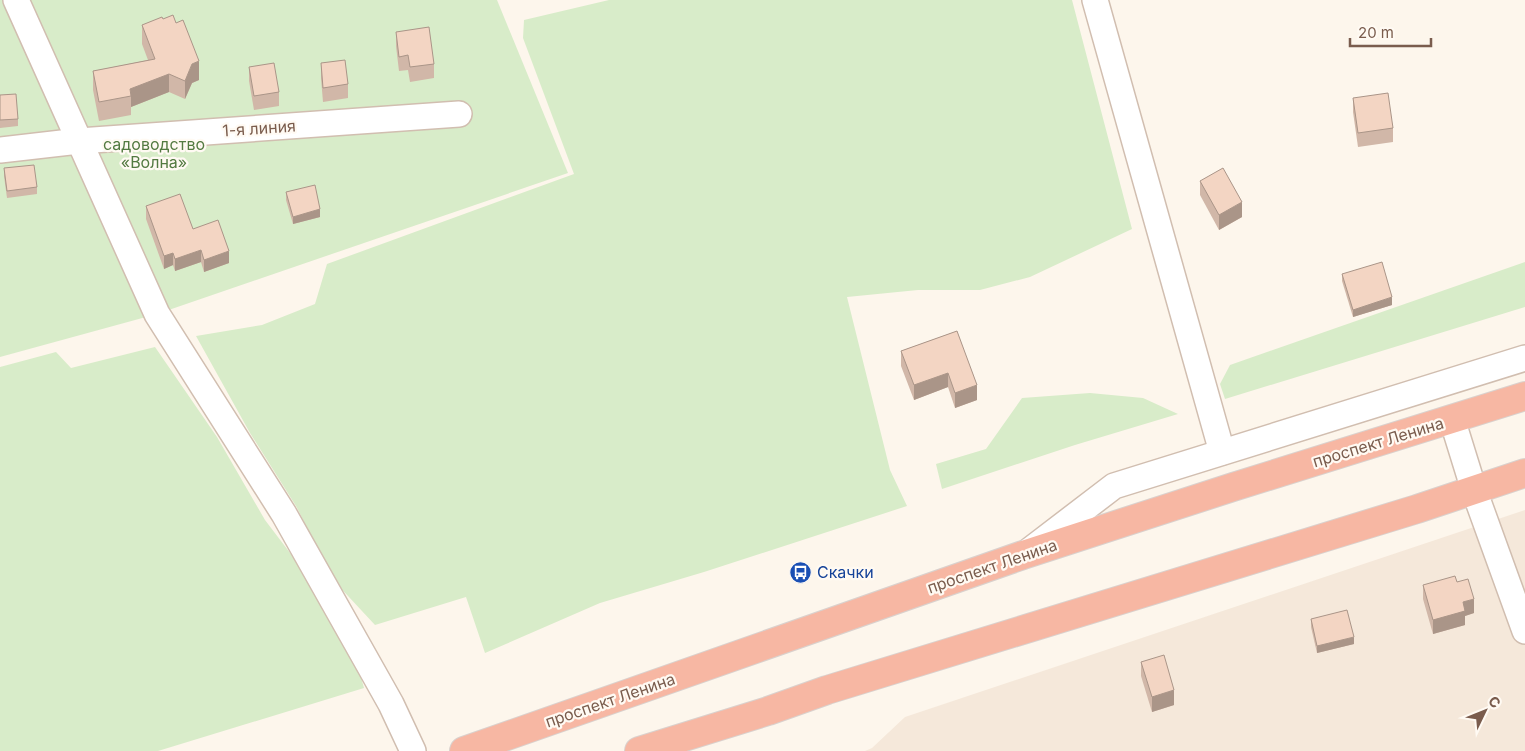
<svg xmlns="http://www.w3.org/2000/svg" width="1525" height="751" font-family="Inter,sans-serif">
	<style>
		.residential { fill: #f5e8da }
		.green { fill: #d8ecc9 }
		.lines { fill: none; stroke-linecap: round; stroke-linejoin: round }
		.street-casing { stroke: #d1beb0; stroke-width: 28 }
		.highway-casing { stroke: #dad1cd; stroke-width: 30 }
		.street { stroke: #fff; stroke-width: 25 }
		.highway { stroke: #f7b7a3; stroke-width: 28 }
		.wall { fill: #d1b7a8 }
		.shaded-wall { fill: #aa9588 }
		.building { fill: #f3d5c3; stroke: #aa9588 }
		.labels { text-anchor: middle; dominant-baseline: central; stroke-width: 4.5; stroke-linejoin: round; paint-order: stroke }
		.street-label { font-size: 16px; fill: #7a5c4d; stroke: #fffaf3 }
		.park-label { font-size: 16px; fill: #537a41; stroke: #fffaf3 }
		.transit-label { font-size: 16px; fill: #164399; stroke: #fffaf3; text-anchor: start }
	</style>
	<rect width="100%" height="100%" fill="#fdf6ec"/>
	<polygon class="residential" points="1525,510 1525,751 865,751 872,748 905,717"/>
	<g class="green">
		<polygon points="0,0 497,0 568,173 157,314 0,357"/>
		<polygon points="609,0 1072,0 1132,229 1030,277 980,290 918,290 847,297 890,470 907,506 704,572 600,603 485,653 466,597 375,625 335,582 296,506 250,433 196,336 262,325 315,304 327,264 574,174 523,38 524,20"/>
		<polygon points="1525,262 1525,307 1225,399 1220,384 1230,365"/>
		<polygon points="155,347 217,437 265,520 303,570 332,625 354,652 364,688 158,751 0,751 0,367 56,352 71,368"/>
		<polygon points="1090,393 1143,398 1178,414 1075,445 942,489 936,464 986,449 1022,398"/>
	</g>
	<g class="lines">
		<defs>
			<g id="street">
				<polyline points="16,0 157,314 284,514 391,704 413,751"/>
				<polyline points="1095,0 1222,452"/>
				<polyline points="0,150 79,141 459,114"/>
				<polyline points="1452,419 1474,490 1525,631"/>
				<polyline points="1029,551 1114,486 1525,358"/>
			</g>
			<g id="highway">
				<polyline points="464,751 1023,555 1233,487 1525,396"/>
				<polyline points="639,751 768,711 827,690 1417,509 1525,473"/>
			</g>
		</defs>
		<use href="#street" class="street-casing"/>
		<use href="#highway" class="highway-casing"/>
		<use href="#street" class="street"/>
		<use href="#highway" class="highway"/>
	</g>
	<g class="wall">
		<polygon points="142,25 199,80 192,83 185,99 169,92 131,107 131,115 99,121 93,90 93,71 148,60 142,44"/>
		<polygon points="396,32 434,64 434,78 410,82 408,70 399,71 396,46"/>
		<polygon points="321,63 348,84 348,98 323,102 321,78"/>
		<polygon points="249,67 279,92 279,106 254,110 249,81"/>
		<polygon points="0,95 18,119 18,126 0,128"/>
		<polygon points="1353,98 1393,128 1393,142 1358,147 1353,112"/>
		<polygon points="4,168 37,187 37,194 7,198 4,176"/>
		<polygon points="1200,181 1242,217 1219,230 1200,195"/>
		<polygon points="286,192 320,217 293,224 286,200"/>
		<polygon points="146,206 193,229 229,263 204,272 201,262 175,271 173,265 164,269 146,219"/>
		<polygon points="1342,274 1392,305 1353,317 1342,281"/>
		<polygon points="957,331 977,400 955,408 948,387 914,400 901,366 901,351"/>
		<polygon points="1457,582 1474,613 1465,616 1465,625 1433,634 1423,599 1423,585"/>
		<polygon points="1311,619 1354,644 1317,653 1311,627"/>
		<polygon points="1141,662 1174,705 1152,712 1141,676"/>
	</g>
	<g class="shaded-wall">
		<polygon points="199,61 199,80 192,83 185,99 185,81 192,64"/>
		<polygon points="169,74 169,92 131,107 131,96 130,89"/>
		<polygon points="1242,202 1242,217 1219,230 1219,215"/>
		<polygon points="320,209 320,217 293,224 293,217"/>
		<polygon points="201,250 201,262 175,271 175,259"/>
		<polygon points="229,251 229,263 204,272 204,260"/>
		<polygon points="173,253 173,265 164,269 164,256"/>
		<polygon points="1392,297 1392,305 1353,317 1353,310"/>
		<polygon points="948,373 948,387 914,400 914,385"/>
		<polygon points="977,385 977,400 955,408 955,393"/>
		<polygon points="1474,599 1474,613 1465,616 1465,625 1433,634 1433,620 1463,602"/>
		<polygon points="1354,637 1354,644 1317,653 1317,646"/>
		<polygon points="1174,690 1174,705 1152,712 1152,697"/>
	</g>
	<g class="building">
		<polygon points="173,15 176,23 183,20 199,61 192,64 185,81 169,74 130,89 131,96 99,102 93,71 155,59 142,25 162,17 163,19"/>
		<polygon points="429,27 434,64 410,67 408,55 399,57 396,32"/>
		<polygon points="345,60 348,84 323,88 321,63"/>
		<polygon points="274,63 279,92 254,96 249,67"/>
		<polygon points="1388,93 1393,128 1358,133 1353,98"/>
		<polygon points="16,94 18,119 0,120 0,95"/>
		<polygon points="34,165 37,187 7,191 4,168"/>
		<polygon points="1223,168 1242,202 1219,215 1200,181"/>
		<polygon points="315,185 320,209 293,217 286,192"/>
		<polygon points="180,194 193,229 218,220 229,251 204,260 201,250 175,259 173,253 164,256 146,206"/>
		<polygon points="1382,262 1392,297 1353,310 1342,274"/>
		<polygon points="957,331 977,385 955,393 948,373 914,385 901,351"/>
		<polygon points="1455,576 1457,582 1468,579 1474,599 1463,602 1465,611 1433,620 1423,585"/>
		<polygon points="1347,610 1354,637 1317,646 1311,619"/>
		<polygon points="1164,655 1174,690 1152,697 1141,662"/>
	</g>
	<defs>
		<symbol id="bus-disc" viewBox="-11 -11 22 22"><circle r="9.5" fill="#1a4fb4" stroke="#fffaf3"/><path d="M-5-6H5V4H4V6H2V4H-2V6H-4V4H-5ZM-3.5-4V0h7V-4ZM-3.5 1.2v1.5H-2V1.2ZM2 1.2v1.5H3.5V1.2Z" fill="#fff"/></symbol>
	</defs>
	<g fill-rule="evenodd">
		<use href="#bus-disc" x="788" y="560" width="25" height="25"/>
	</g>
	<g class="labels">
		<g class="street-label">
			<text transform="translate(259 128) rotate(-4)">1-я линия</text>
			<text transform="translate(1378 442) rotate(-17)">проспект Ленина</text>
			<text transform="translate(992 566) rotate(-19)">проспект Ленина</text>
			<text transform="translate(610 700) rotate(-19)">проспект Ленина</text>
		</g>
		<g class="park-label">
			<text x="154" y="144">садоводство<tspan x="154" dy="18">«Волна»</tspan></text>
		</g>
		<g class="transit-label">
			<text x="817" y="572">Скачки</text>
		</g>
	</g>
	<g transform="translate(1485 711) rotate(47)" stroke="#fffaf3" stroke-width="4" paint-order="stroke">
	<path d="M0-4L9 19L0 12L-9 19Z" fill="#7a5c4d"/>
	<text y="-8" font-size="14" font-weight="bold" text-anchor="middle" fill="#7a5c4d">С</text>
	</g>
	<path d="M1350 38v8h81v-8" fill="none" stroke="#7a5c4d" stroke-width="2.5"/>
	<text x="1358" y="38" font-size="15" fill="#7a5c4d" stroke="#fffaf3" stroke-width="4" paint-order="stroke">20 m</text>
</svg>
